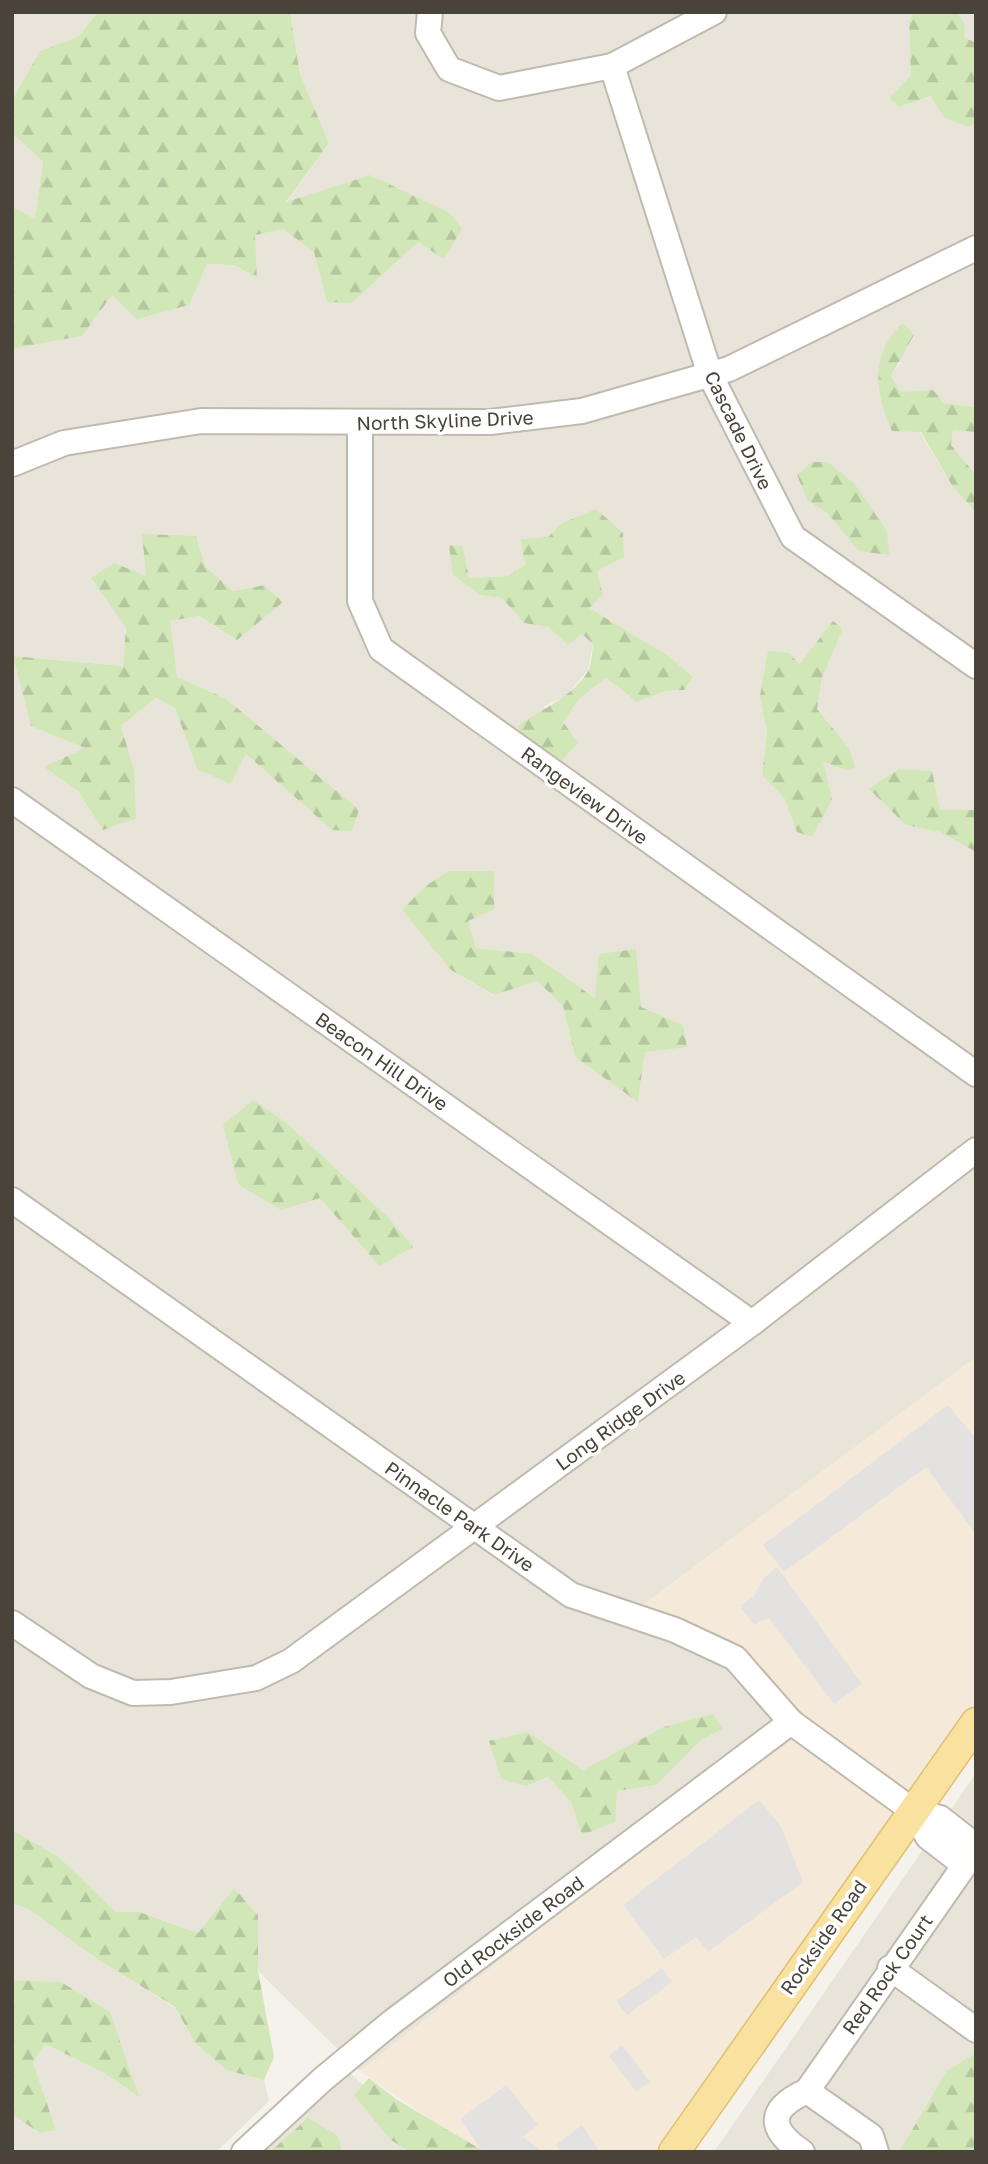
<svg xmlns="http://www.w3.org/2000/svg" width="988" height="2164" font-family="'Golos Text',sans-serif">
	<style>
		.residential { fill: #e9e4da; fill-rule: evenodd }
		.commercial { fill: #f5e9d9 }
		.forest { fill: url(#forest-firs) }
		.parking { fill: #e4e2e0 }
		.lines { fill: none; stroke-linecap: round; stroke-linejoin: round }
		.minor-casing { stroke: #c0baae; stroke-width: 28 }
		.major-casing { stroke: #dfbf70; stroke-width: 33 }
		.minor { stroke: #fff; stroke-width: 24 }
		.major { stroke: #f9e1a0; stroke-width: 30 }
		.labels { text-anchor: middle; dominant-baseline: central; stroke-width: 7; stroke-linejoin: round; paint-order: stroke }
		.street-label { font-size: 19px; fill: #494339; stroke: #fff }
	</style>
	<defs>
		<pattern id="forest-firs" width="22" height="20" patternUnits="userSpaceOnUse" patternTransform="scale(1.75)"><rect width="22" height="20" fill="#d1e7b7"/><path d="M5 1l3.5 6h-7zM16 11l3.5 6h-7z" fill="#b5c79e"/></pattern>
	</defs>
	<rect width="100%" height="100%" fill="#f5f2ec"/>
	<g class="residential">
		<polygon points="12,12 98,12 79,36 40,51 12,100"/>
		<path d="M290,12H914L909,21L911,75L889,98L899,107L931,96L969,127L976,122V407L944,403L933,390L901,393L890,377L901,362L879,364L953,487L974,510L976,506V810H940L906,825L940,832L976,852V1357L643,1605L741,1650L804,1721L360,2071L258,1971V1915L234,1888L198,1933L139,1912H116L58,1856L12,1830V349L82,336L112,294L207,264L234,265L257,278L254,235L283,229L314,252L352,303L418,242L444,258L462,229L286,203L329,143L300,74ZM828,462L854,483L859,551L827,513L808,501ZM562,523L589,608L684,690L665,691L637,702L606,678L580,698L563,722L543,707L566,696L588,670L593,644L583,633L568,645L548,627L524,623L502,598L480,595L453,575L463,547L469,578L507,576L525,565L520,539L548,537ZM143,534L205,566L233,591L264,585L237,640L199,616L169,621L177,677L225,698L332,830L246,754L197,769L175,708L156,698L121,726L134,771L103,830L78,791L86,748L14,656L123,666L126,627L146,577ZM833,622L843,629L822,678L817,709L849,748L848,771L822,762L797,831L784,798L762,775L767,732L799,666ZM449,871L494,908L467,921L476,948L533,954L595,998L641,1007L683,1025L645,1052L638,1101L575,1057L563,1006L537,981L493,995L451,970ZM253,1101L287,1123L388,1217L379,1266L320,1198ZM723,1729L701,1740L656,1785L617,1791L582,1835L571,1802L548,1777L529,1785L528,1732L583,1770L636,1743Z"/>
		<polygon points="957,12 976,12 976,43 963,38 965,24"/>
		<polygon points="12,133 43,162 35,220 12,207"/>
		<polygon points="976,428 976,475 951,445 953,430 975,432"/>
		<polygon points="976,1773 976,2152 714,2152"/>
		<polygon points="12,1904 27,1908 100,1961 175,2008 195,2043 226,2070 264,2080 269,2101 216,2152 12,2152 12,2114 38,2133 56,2130 33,2062 45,2044 104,2073 137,2096 61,1982 12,1980"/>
		<polygon points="347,2070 437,2152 262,2152"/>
	</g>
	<polygon class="commercial" points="976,1357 976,1708 659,2152 478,2152 360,2071 804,1722 741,1650 642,1605"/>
	<g class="forest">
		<polygon points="98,12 290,12 300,74 329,143 286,202 370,175 450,213 462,229 444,259 418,242 352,303 327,302 314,252 283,229 255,235 257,278 234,265 207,264 189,305 137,319 112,295 82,336 12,349 12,207 35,219 43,162 12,133 12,100 40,51 79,36"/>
		<polygon points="914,12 957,12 965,24 964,37 976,43 976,122 969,127 944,118 931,96 899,107 889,98 911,75 909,21"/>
		<path d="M903,323L914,335L891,376L901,392L933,390L944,403L976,407L975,432L953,430L951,445L976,475L974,510L953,487L921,432L892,431C875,393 869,354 903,323Z"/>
		<polygon points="812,462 828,462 854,483 887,531 889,555 859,551 827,513 808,501 797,475"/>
		<path d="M596,509L623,533L624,557L597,571L603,595L589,608L668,656L693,677L684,690L665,691L637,702L606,678L580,698L563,722L578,743L561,761L525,745L518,726C541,709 573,697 588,671C592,664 592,652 593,644L582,634L568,645L548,627L524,623L502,598L480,595L453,575L449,545L463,546L469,578L507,576L525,565L520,539L548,537L562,523Z"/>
		<polygon points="142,534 196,536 205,566 233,591 264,585 283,602 237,640 199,616 170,621 177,677 225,698 359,810 352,831 332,830 246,754 230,784 197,769 175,708 156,698 121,726 134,770 136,818 103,830 78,791 44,767 85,748 31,726 13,656 123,666 126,627 91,578 114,563 146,576"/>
		<polygon points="833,621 843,629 822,678 817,709 849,748 855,767 848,771 823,762 832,800 812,837 797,832 784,798 762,775 767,732 760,696 768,651 790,653 799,665"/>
		<polygon points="899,769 932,771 940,810 976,810 976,852 940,832 906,825 869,789"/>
		<polygon points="449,871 494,871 494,909 468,921 476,948 533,954 595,998 599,954 636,949 641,1007 683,1025 687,1047 645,1052 638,1102 575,1057 563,1006 537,981 494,995 451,970 402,910 427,885"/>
		<polygon points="253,1100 287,1123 388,1217 413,1247 379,1266 320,1198 281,1210 238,1184 223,1125"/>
		<polygon points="713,1714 723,1729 701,1740 656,1785 617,1791 615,1822 582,1835 571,1802 548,1777 526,1786 501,1779 489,1741 528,1732 583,1770 664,1727"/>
		<polygon points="12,1830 58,1856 116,1912 139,1912 198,1933 234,1888 258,1915 258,1971 274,2057 264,2080 226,2070 195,2043 175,2007 100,1961 27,1908 12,1904"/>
		<polygon points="12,1980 61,1982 110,2012 139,2097 104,2073 45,2044 33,2062 56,2130 39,2133 12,2114"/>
		<polygon points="976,2053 975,2152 899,2152 947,2071"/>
		<polygon points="369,2078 396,2099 485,2152 410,2152 391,2140 354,2095"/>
		<polygon points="308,2118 338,2136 342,2152 270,2152"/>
	</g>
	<g class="parking">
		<polygon points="948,1405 976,1439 976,1534 926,1467 784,1572 763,1545"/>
		<polygon points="777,1567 862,1684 834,1704 769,1618 754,1625 740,1606 754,1596 764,1578"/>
		<polygon points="759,1800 781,1826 803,1882 708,1952 696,1937 664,1959 623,1905"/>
		<polygon points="662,1968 672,1982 627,2015 616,2001"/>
		<polygon points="622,2045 650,2082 636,2092 609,2056"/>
		<polygon points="506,2085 538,2125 523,2137 543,2152 483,2152 460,2119"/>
		<polygon points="582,2125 600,2152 561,2152 556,2145"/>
	</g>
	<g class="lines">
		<defs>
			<g id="minor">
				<polyline points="430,12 428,33 449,69 499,88 612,66 714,12"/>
				<polyline points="612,66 710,375 793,537 976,666"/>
				<polyline points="360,424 360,601 381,649 976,1074"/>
				<polyline points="12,464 64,443 201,421 490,422 582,411 729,369 976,248"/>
				<polyline points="12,800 752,1323"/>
				<polyline points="12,1200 571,1595 675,1630 735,1658 791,1722 912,1810 940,1818 973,1844 969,1859 807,2091"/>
				<polyline points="12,1623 91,1676 133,1693 171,1692 256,1678 291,1661 752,1323 976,1150"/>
				<polyline points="912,1810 928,1837 958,1860 976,1857"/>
				<polyline points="890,1968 976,2030"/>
				<polyline points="244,2152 323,2079 392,2022 791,1722"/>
				<path d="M802,2152C768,2129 767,2109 807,2091L871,2136L876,2152"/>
			</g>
			<polyline id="major" points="674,2152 976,1723"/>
		</defs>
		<use href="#minor" class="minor-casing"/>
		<use href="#major" class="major-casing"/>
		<use href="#minor" class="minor"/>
		<use href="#major" class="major"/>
	</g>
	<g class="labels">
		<g class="street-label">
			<text transform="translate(445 420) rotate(-2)">North Skyline Drive</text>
			<text transform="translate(739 430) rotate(64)">Cascade Drive</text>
			<text transform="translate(585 795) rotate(36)">Rangeview Drive</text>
			<text transform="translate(382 1061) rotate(35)">Beacon Hill Drive</text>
			<text transform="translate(620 1420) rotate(-36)">Long Ridge Drive</text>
			<text transform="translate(460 1516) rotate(35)">Pinnacle Park Drive</text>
			<text transform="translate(513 1931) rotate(-37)">Old Rockside Road</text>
			<text transform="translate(823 1937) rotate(-55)">Rockside Road</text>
			<text transform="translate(887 1974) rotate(-55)">Red Rock Court</text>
		</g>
	</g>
	<rect width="988" height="2164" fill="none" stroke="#494339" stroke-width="28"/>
</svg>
